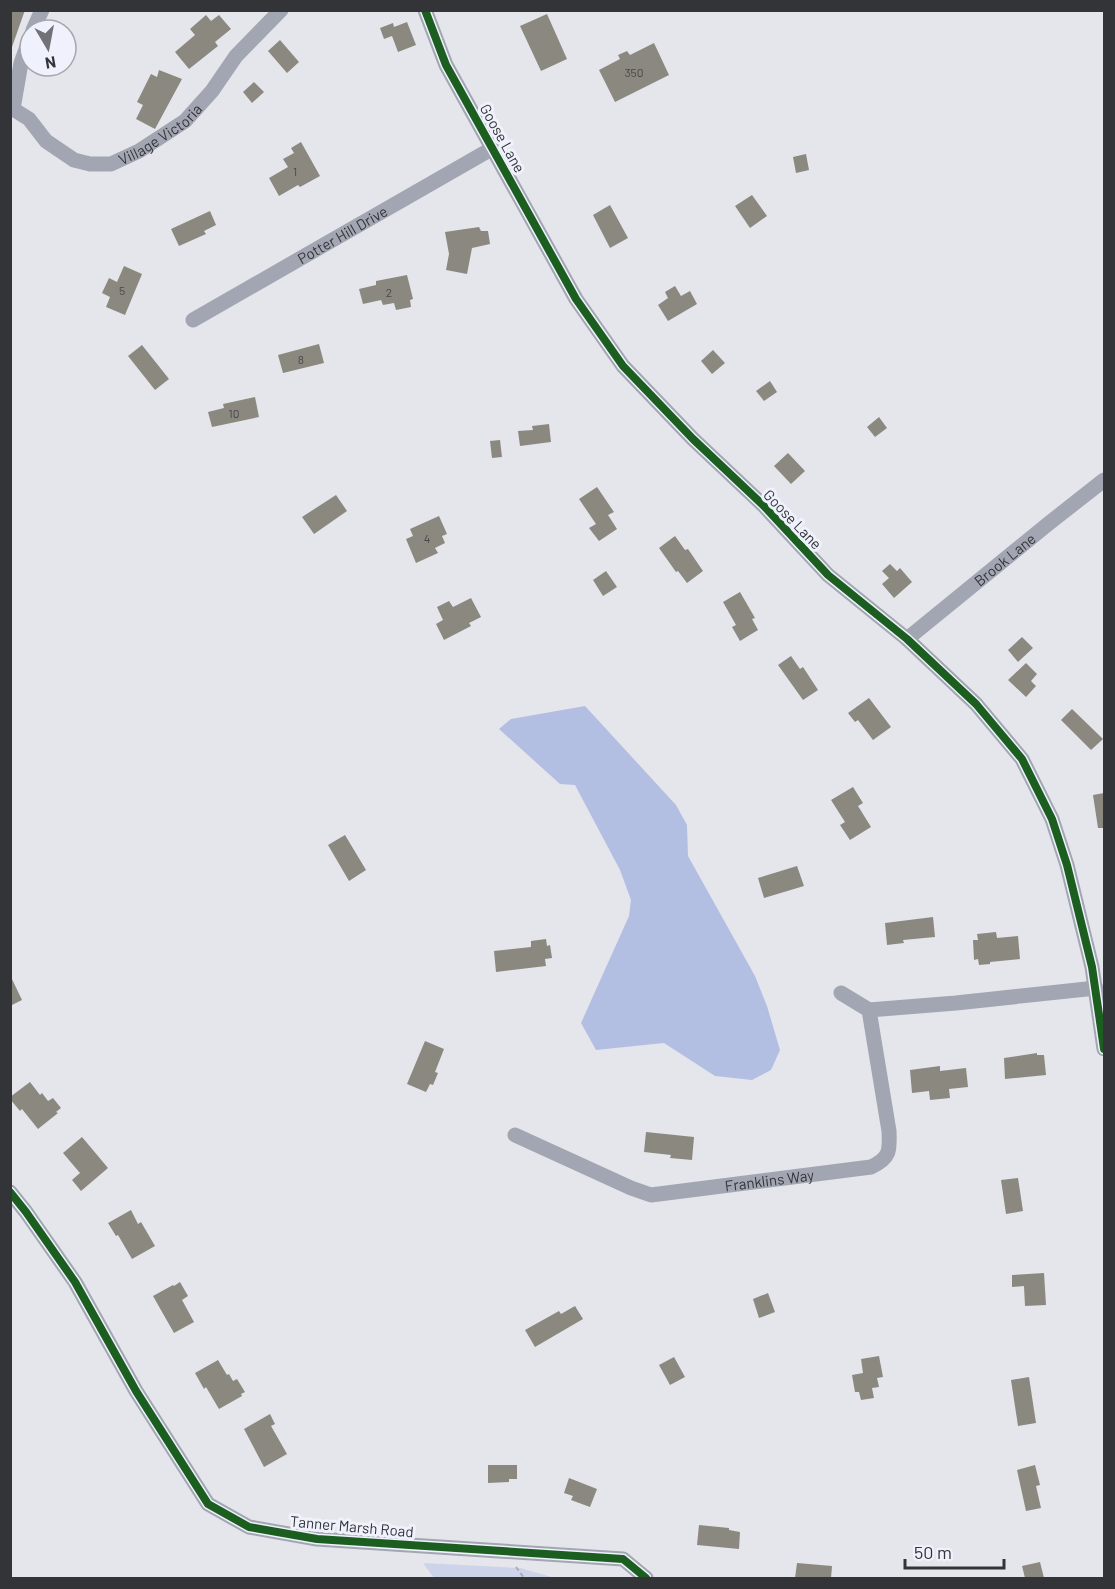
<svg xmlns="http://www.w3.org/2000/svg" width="1115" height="1589" font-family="Barlow,sans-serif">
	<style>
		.green { fill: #cdd4e9 }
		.water { fill: #b3bfe2 }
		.building { fill: #8b8880 }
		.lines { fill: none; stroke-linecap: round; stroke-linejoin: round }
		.path { stroke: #aaacb5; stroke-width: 2; stroke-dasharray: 4.5 3; stroke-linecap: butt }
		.minor { stroke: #a2a6b2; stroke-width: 15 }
		.cycleway-casing { stroke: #eff2fc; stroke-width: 11 }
		.cycleway { stroke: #1b5e20; stroke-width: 8 }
		.labels { text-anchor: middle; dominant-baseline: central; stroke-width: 6; stroke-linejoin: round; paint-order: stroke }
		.number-label { font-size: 12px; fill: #49494a }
		.street-label { font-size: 15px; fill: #333438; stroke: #eff2fc }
	</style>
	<rect width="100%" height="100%" fill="#e5e6eb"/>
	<polygon class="green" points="423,1563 520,1568 555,1578 434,1578"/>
	<polygon class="water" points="585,706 676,805 687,825 688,856 755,976 767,1006 780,1050 771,1070 752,1080 715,1076 664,1043 596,1050 581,1023 629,916 631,900 620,870 575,785 560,784 499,729 511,719"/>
	<g class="building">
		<polygon points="10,10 25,10 12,47 10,47"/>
		<polygon points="547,14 567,59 541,71 520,26"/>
		<polygon points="206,15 211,21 219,15 231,29 215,42 218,46 189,69 175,52 195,35 190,29"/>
		<polygon points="407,22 416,45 398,52 392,36 384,39 380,28 393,23 394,27"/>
		<polygon points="280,40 299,62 287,73 268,51"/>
		<polygon points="654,43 669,75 615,102 599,70 620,59 618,55 627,51 630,55"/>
		<polygon points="159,70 182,79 155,129 136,119 143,105 137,102 151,74 157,77"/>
		<polygon points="254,82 264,92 252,103 243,92"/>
		<polygon points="301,142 320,176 300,187 298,185 279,196 269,178 288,167 283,159 294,153 291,148"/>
		<polygon points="806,154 809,170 796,173 793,157"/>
		<polygon points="752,195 767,216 750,228 735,206"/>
		<polygon points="610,205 628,238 610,248 593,215"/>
		<polygon points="210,211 216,225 204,231 206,234 179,246 171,229"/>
		<polygon points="479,227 481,231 488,231 490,244 472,248 467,274 446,270 449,254 445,232"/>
		<polygon points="124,266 142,274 125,315 106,307 110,297 102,293 109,278 117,282"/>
		<polygon points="407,275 413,299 410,300 411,307 396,310 394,303 383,305 381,300 363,304 359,289 376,285 376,281"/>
		<polygon points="675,286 681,296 690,291 697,304 668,321 658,305 668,298 665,292"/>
		<polygon points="319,344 324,363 283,373 278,355"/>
		<polygon points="142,345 169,379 155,390 128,356"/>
		<polygon points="713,350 725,363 712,374 701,361"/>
		<polygon points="770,381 777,392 764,401 756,391"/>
		<polygon points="255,397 259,417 212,427 208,412 224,408 223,404"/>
		<polygon points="879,417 887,428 875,437 867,427"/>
		<polygon points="549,424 551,442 520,446 518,431 533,430 532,426"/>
		<polygon points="500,440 502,457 492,458 490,441"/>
		<polygon points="788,453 805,471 791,484 774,466"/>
		<polygon points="597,487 614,512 608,515 617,529 599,541 589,528 596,524 579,499"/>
		<polygon points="336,495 347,511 314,534 302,517"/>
		<polygon points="439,516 447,534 442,536 445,543 435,548 438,553 416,563 406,539 413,536 410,529"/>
		<polygon points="675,536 685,550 688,549 703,571 687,583 678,571 676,572 659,548"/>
		<polygon points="890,564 897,571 900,568 912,582 894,598 882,584 889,578 882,571"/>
		<polygon points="606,571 617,587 603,596 593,580"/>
		<polygon points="740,592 755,618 752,619 758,630 740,641 732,627 736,625 723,602"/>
		<polygon points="471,598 481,617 469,623 471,626 444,640 436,624 443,620 437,607 449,601 453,607"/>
		<polygon points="1022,637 1033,648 1018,662 1008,650"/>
		<polygon points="791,656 800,669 803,667 818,690 803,700 778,665"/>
		<polygon points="1026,663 1037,674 1031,681 1036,686 1026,697 1008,680"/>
		<polygon points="869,698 891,727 873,740 858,720 855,722 848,713"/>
		<polygon points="1072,709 1103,739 1091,750 1061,720"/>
		<polygon points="853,787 863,803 858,806 871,827 850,840 840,825 845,822 831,800"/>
		<polygon points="1104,793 1104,828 1098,828 1093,795"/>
		<polygon points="345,835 366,870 349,881 328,845"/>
		<polygon points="797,866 804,886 764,898 758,878"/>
		<polygon points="933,917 935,937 903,940 904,943 887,945 885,923"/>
		<polygon points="996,932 997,938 1018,936 1020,959 990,962 990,964 979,965 978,959 974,960 973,940 978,940 977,934"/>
		<polygon points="546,939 547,946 550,945 552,958 545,959 546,966 496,972 494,951 531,947 531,941"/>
		<polygon points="10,975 22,1000 10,1006"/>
		<polygon points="425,1041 444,1049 435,1072 438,1073 433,1085 430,1084 426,1092 407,1084"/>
		<polygon points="1037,1053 1037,1055 1044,1055 1046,1075 1005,1079 1004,1058"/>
		<polygon points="940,1066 940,1071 966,1068 968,1087 949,1089 950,1098 930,1100 929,1091 912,1093 910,1070"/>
		<polygon points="30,1082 40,1095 42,1093 48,1101 53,1098 61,1108 56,1112 58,1113 38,1129 22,1109 20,1111 10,1099 10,1097"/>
		<polygon points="646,1132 694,1137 692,1160 670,1158 671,1155 644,1152"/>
		<polygon points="82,1137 108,1168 81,1191 72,1180 80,1173 63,1153"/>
		<polygon points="1018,1178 1023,1211 1006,1214 1001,1180"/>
		<polygon points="131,1210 138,1224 141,1222 155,1246 132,1259 118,1235 116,1236 108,1223"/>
		<polygon points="1044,1273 1046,1305 1025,1306 1024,1286 1012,1287 1012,1275"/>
		<polygon points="180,1282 188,1296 182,1300 194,1322 174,1333 153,1296 173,1285 174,1286"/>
		<polygon points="768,1293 775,1312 759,1318 753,1299"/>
		<polygon points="575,1306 583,1319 535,1347 525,1330 559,1311 561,1314"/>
		<polygon points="879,1356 883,1377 877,1378 879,1387 872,1388 874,1398 861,1400 859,1392 855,1392 852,1375 863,1373 861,1359"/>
		<polygon points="674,1357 685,1377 670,1385 659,1365"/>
		<polygon points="218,1360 227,1375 229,1374 233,1381 237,1379 245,1392 241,1394 242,1396 219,1409 206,1387 204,1389 195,1373"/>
		<polygon points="1029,1377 1036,1423 1018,1426 1011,1380"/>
		<polygon points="270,1414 275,1424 271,1426 287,1454 264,1467 244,1429"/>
		<polygon points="488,1465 517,1465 517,1479 509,1479 509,1482 488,1483"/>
		<polygon points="1035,1465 1040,1485 1036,1486 1041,1508 1026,1511 1017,1470"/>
		<polygon points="569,1478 597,1489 590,1507 571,1500 573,1496 564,1493"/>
		<polygon points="699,1525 729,1528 729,1530 740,1532 739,1549 697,1545"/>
		<polygon points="1040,1562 1044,1578 1025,1578 1022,1566"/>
		<polygon points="797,1563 832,1566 831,1578 795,1578"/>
	</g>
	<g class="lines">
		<polyline class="path" points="516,1567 524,1578"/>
		<g class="minor">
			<polyline points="425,10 446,65 576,299 623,366 693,439 763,505 828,575 907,639 976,704 1022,759 1052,819 1067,865 1092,967 1104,1049"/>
			<polyline points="33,30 42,10"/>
			<path id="s1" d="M30,38L21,63L13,109L29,119L46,141L74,160L90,164H111L139,151L185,121L212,91L236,56L281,10"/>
			<path id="s2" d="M193,320L493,148"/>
			<path id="s3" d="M907,639L1048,524L1104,480"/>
			<polyline points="841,993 869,1010"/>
			<path id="s4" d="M515,1135L631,1188L651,1195L871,1167C890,1158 890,1151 889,1131L869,1010L956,1003L1096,988"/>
			<polyline points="10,1192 26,1212 75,1282 136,1391 208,1504 249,1527 317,1539 623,1559 646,1578"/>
		</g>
		<defs>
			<g id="cycleway">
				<polyline points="425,10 446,65 576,299 623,366 693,439 763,505 828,575 907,639 976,704 1022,759 1052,819 1067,865 1092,967 1104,1049"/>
				<polyline points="10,1192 26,1212 75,1282 136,1391 208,1504 249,1527 317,1539 623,1559 646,1578"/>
			</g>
		</defs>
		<use href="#cycleway" class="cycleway-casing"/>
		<use href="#cycleway" class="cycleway"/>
	</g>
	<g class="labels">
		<g class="number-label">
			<text x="634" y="72">350</text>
			<text x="295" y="171">1</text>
			<text x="122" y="290">5</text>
			<text x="389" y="292">2</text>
			<text x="301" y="359">8</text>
			<text x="234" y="413">10</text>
			<text x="427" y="538">4</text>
		</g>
		<g class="street-label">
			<text stroke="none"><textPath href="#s1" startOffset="249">Village Victoria</textPath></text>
			<text transform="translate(503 138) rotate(61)">Goose Lane</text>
			<text stroke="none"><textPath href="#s2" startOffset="172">Potter Hill Drive</textPath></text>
			<text transform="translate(793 519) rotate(46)">Goose Lane</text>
			<text stroke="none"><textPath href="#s3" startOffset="126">Brook Lane</textPath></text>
			<text stroke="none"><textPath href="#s4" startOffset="268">Franklins Way</textPath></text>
			<text transform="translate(352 1526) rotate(5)">Tanner Marsh Road</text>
		</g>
	</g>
	<rect width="1115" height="1589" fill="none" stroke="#333438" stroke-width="24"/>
	<g transform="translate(48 48) rotate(170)"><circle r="28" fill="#eff2fc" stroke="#a4a6ae" stroke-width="1.5"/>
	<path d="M0-4.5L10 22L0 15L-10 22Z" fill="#717277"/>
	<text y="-9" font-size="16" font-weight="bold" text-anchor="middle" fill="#333438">N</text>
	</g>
	<path d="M905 1559v9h99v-9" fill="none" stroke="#333438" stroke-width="3"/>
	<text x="914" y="1559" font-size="18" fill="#333438" stroke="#eff2fc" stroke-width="4.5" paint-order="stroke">50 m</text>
</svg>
